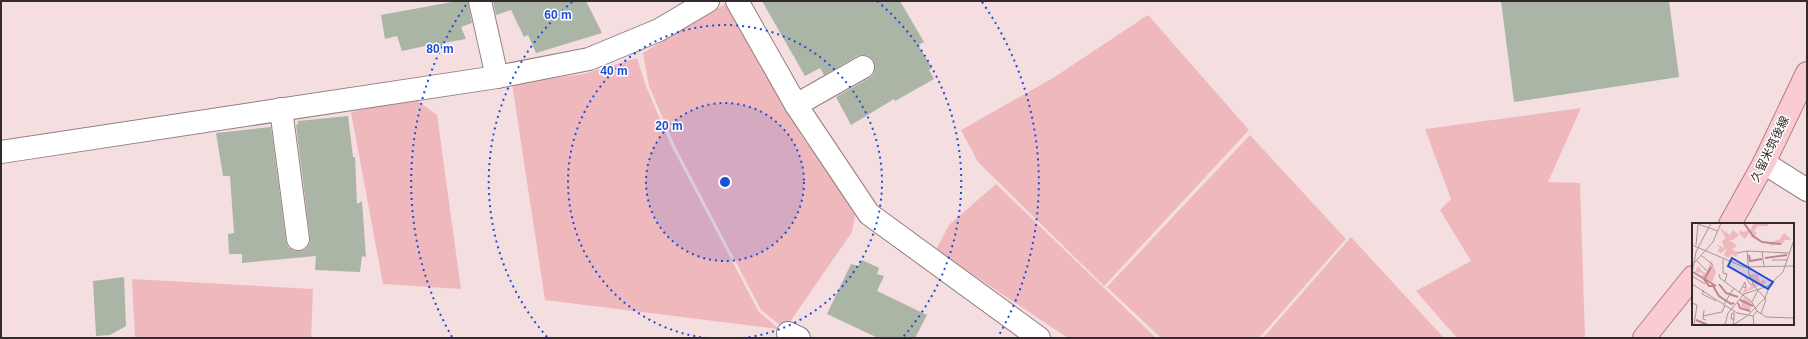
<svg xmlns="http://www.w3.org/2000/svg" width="1808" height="339" font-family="Arial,'Noto Sans JP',sans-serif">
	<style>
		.green { fill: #eeb8bd }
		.building { fill: #abb5a5 }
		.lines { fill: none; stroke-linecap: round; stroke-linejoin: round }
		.street-casing { stroke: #937e80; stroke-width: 24 }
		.primary-casing { stroke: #b27d83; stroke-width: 24 }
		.street { stroke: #fff; stroke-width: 22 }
		.primary { stroke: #facbd1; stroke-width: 22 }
		.ring { fill: none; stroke: #1d4ed8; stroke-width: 2; stroke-dasharray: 2 4 }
		.labels { text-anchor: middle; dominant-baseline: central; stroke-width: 3; stroke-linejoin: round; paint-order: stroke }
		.street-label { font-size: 12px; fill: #332b2b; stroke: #fff }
		.inset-river { fill: none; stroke: #bf868c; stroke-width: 2 }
		.inset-road { fill: none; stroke: #a79698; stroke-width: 1 }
		.view { fill: #1d4ed8; fill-opacity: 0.15; stroke: #1d4ed8; stroke-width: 2 }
		.inset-edge { fill: none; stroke: #332b2b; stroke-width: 2 }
		.centre { fill: #1d4ed8; stroke: #fff; stroke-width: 2 }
		.ring-label { font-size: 12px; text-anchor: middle; font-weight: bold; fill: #1d4ed8; stroke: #fff; stroke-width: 3; stroke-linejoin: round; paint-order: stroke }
	</style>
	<rect width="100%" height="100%" fill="#f5dee0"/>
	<g class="green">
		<polygon points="727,3 801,135 856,211 852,232 785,329 761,310 674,144 649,86 643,53"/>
		<polygon points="1148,15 1249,130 1104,286 978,162 961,130 1053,78"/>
		<polygon points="637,58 646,86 671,145 759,312 779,329 545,300 512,83 584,74"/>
		<polygon points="415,99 437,115 461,289 383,284 351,112"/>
		<polygon points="1581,108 1548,182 1580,183 1585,338 1457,338 1416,291 1471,261 1440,210 1451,199 1425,129"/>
		<polygon points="1250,135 1346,239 1259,338 1161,338 1107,287"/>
		<polygon points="996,184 1156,338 1068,338 936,250 949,225"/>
		<polygon points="1351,237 1444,338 1263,338"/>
		<polygon points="132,279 313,289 311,338 135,338"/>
	</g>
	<g class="building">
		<polygon points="457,1 468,1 472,23 461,27 466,39 443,43 441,48 426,49 425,46 402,51 397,36 385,39 381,15"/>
		<polygon points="493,1 586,1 602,33 536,53 528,35 524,37 511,10 496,15"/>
		<polygon points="762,1 900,1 924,42 918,45 932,68 929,70 934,79 895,101 894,99 851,125 836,97 869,78 874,74 875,67 874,61 869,56 863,55 857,56 824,75 820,68 805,76"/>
		<polygon points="1501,1 1669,1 1679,77 1514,102"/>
		<polygon points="348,116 353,157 355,157 357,204 362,201 366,257 362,256 360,272 315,270 316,256 242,263 242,254 229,254 228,234 234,233 230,176 223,176 216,133 271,127 286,241 288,247 294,251 299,251 306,249 310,243 310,237 296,125 298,124 298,121"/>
		<polygon points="862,260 879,268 877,274 884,276 877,291 927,315 915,338 878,338 827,314 851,264 858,266"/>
		<polygon points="124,277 126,326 110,335 96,336 93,281"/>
	</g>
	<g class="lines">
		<defs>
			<g id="street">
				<polyline points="480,1 497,77"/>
				<polyline points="737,1 796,105 869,214 1039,338"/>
				<polyline points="796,105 863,67"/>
				<polyline points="281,109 298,239"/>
				<polyline points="1,152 497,77 589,59 659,30 708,1"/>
				<polyline points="1764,163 1807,190"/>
				<polyline points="788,333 799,338"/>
			</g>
			<g id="primary">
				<polyline points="1730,224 1764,163 1807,73"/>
				<polyline points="1644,338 1693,277"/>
			</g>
		</defs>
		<use href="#street" class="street-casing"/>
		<use href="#primary" class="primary-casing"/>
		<use href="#street" class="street"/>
		<use href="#primary" class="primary"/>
	</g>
	<circle cx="725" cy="182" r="79" fill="#1d4ed8" fill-opacity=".12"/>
	<g class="ring">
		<circle cx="725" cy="182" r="79"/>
		<path d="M707 338A157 157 0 1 1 743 338"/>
		<path d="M547 337A236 236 0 0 1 573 1M877 1A236 236 0 0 1 903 337"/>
		<path d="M452 337A314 314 0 0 1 468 2M982 2A314 314 0 0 1 998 337"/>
	</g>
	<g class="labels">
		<g class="street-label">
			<text transform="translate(1770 149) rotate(-64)">久留米筑後線</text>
		</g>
	</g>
	<g transform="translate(1692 223)">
		<rect width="102" height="102" fill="#f5dee0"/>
		<path d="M62,0H76V3H66L62,8L65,10L63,13L68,17L59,14L61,13L58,8L53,16L47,10L48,7L51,9L58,7ZM28,5L38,12L41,7L47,12L41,17H37L45,23L40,26L46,30L44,34L39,31L37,35L32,32L35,25L29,30L25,28L28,25L24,21L32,25L30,17L34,16ZM92,10L100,17H93L90,21L78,23L77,20L88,16ZM19,37L24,49L20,59L10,54L11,50L3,49L6,43L12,50L15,49ZM60,51H66L68,60L70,57L74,58L71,64L68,62L50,71L53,65L56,66L62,61L58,53ZM52,74L59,79L58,88L49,83Z" fill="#eeb8bd"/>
		<path class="inset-river" d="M52,0L61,13L70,19L89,21M57,32L58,38L70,36M73,35L95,32M1,49L24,63M11,55L17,63H21L27,73L39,81L42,80M13,55L19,44M27,61L34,70L46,74M48,77L61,83M46,80L48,85L58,88M4,97L16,102"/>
		<path class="inset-road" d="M3,0L26,8M0,22L52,44L102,43M4,22L6,2M55,28L57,51L62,63L74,76L69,91M70,28L72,44M45,30L55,28L97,30M10,33L21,42M31,36V50L35,51L33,58M80,37H95M5,38L16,49M2,40L21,19L29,0M0,50L4,29L19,0M27,51L28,55L59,78L65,88L74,94L102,95M0,53L13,61M53,53L59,62L61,61M0,61L45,90L61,93M12,67L10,71L24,78M47,70L53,59L54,65L51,64M60,79L66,67M0,80L5,82L2,102H9M32,81L42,65M12,87L11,96L14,97M11,93L30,89L33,82M41,101L42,96V90H40L39,96H42M33,102L36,90L52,71L76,63L91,49L102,17M41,102L55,93L73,75L78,62M62,102L61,93L65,88"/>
		<path class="view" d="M40,35L81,59L76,66L36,43Z"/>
		<rect width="102" height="102" class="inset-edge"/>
	</g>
	<circle cx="725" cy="182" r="6" class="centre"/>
	<g class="ring-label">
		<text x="558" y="19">60 m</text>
		<text x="440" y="53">80 m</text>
		<text x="614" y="75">40 m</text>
		<text x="669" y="130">20 m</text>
	</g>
	<rect width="1808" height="339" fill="none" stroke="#332b2b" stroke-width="4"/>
</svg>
